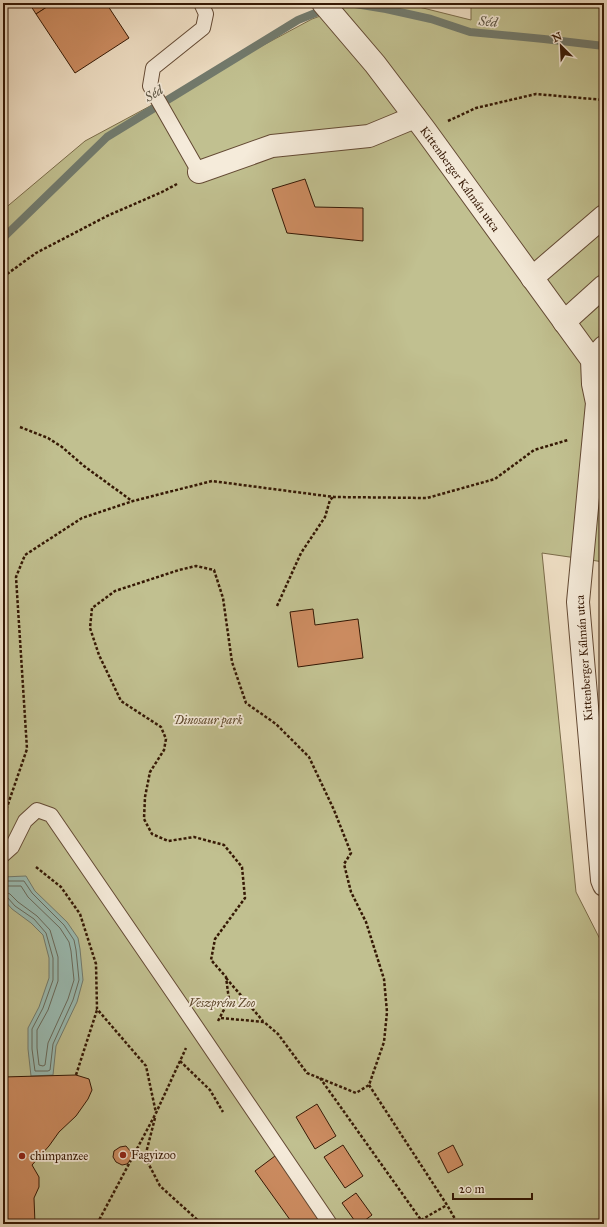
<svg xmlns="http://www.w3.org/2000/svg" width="607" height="1227" font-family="'IM FELL Great Primer',serif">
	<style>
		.green { fill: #c1c090; stroke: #7b6c4a }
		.water { fill: #9abdb5; stroke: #727b6e }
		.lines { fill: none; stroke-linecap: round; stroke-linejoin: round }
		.shore { stroke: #686a5c; stroke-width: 1 }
		.stream { stroke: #727b6e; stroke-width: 8 }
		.building { fill: #cc8c61; stroke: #351804 }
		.lane-casing { stroke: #644a34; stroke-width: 16 }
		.street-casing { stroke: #644a34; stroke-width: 24 }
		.path { stroke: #351804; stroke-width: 2.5; stroke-dasharray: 3 2; stroke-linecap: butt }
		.lane { stroke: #f5ebda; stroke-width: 14 }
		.street { stroke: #f5ebda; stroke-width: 22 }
		.poi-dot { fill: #8f2418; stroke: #f5ebda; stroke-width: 1.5 }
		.labels { text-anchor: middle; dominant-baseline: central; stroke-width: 3.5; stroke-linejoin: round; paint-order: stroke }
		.street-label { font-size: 12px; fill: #351804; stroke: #f5ebda }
		.park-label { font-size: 12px; font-style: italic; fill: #5f4a2e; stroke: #f5ebda }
		.poi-label { font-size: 12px; fill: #351804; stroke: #f5ebda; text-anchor: start }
		.water-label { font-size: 13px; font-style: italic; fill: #585242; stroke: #f5ebda }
	</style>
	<rect width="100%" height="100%" fill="#f0e0c6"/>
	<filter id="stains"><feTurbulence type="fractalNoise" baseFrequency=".005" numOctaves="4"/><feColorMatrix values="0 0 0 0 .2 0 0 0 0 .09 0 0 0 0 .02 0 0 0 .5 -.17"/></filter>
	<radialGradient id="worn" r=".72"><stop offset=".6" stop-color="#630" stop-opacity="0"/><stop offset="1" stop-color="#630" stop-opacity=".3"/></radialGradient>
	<polygon class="green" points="356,3 403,3 471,20 471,3 604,3 604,562 542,553 576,892 604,947 604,1224 3,1224 3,210 85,141 312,19"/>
	<polygon class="water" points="26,876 35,891 67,922 78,938 80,949 83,980 77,1002 56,1046 53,1075 31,1076 28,1049 28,1028 39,1007 49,978 49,958 43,935 31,923 12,909 3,899 3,877"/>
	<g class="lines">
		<g class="shore">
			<polyline points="3,881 24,881 32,893 64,925 74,940 76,950 79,980 73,1000 53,1044 50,1070 48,1071 35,1071 32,1049 32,1029 43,1008 53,980 53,958 46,933 34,919 15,906 7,897 3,896"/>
			<polyline points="3,886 21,886 28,897 60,928 69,942 71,951 74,980 68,999 48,1043 45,1065 43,1066 39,1065 37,1048 37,1030 48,1010 58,981 58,957 50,930 37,916 18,902 10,894 3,891"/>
		</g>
		<g class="stream">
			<polyline points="349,3 386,9 431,19 470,32 544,39 604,46"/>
			<polyline points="3,238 107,137 298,20 340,3"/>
		</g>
	</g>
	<g class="building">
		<polygon points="29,3 53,3 36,14"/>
		<polygon points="53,3 106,3 129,38 75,73 36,14"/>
		<polygon points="305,179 315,207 363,208 363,241 287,233 272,189"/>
		<polygon points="313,609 315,625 358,619 363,658 298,667 290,612"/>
		<polygon points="76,1075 89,1079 92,1090 88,1099 76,1116 59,1132 49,1146 32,1165 39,1177 39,1187 34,1198 35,1224 3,1224 3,1077"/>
		<polygon points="317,1104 336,1136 315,1149 296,1117"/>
		<polygon points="343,1145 363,1176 345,1188 324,1157"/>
		<polygon points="453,1145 463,1165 448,1173 438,1153"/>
		<polygon points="126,1146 131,1152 132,1158 127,1164 122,1165 116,1162 113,1157 114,1151 120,1147"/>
		<polygon points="275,1156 324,1224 293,1224 255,1171"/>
		<polygon points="356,1193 372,1215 360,1224 357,1224 342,1203"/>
	</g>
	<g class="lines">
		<defs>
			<g id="lane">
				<polyline points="199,172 150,86 153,68 203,28 206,14 201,3"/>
				<polyline points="3,855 12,847 25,821 37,810 51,815 180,1003 330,1224"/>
			</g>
			<g id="street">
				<polyline points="323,3 375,64 425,130 592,360 593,384 597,403 578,602 602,880 604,885"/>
				<polyline points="199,172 272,146 369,136 415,117"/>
				<polyline points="532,278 604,216"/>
				<polyline points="564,322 604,286"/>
				<polyline points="592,360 604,347"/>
			</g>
		</defs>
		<use href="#lane" class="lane-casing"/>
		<use href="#street" class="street-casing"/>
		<g class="path">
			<polyline points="448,121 476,108 536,94 604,100"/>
			<polyline points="3,277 36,253 109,215 162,192 177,184"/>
			<polyline points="20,427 48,438 62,447 84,466 132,501"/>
			<polyline points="277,606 301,553 325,517 330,500 333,497"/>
			<polyline points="3,813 6,810 27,749 16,577 25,555 82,518 133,501 212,481 334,497 427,498 495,479 534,450 568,440"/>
			<polyline points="36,867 61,887 80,914 96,964 97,1009 146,1066 156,1113"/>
			<polyline points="226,978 263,1021"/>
			<polyline points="218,1021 229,1000 226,977 211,960 215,939 245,898 242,867 224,845 194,837 168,841 152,834 144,819 145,797 150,772 164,750 166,739 161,727 121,701 99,655 90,628 92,608 115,591 179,570 196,566 214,570 223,598 232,662 246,703 276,724 309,757 334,810 351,853 344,864 351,892 366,922 384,979 387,1012 384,1042 369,1085 356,1093 307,1073 278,1034 264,1022 221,1018"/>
			<polyline points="180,1061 210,1090 223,1112"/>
			<polyline points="76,1075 97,1010"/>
			<polyline points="320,1078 421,1220 416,1224"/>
			<polyline points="369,1085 447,1205 458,1224"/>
			<polyline points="155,1118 145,1157 160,1186 202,1224"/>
			<polyline points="421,1220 447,1205"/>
			<polyline points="97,1224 156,1113 186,1048"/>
		</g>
		<use href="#lane" class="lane"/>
		<use href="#street" class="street"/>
	</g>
	<g class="poi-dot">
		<circle cx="123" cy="1155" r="4"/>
		<circle cx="22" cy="1156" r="4"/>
	</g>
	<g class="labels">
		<g class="street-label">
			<text transform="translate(460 179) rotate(54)">Kittenberger Kálmán utca</text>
			<text transform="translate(584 658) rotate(-94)">Kittenberger Kálmán utca</text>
		</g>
		<g class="park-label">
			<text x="208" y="720">Dinosaur park</text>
			<text x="222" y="1003">Veszprém Zoo</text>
		</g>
		<g class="poi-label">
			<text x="131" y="1155">Fagyizoo</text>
			<text x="30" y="1156">chimpanzee</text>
		</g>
		<g class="water-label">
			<text transform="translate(488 22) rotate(6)">Séd</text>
			<text transform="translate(154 94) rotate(-31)">Séd</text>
		</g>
	</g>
	<rect width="607" height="1227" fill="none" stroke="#f0e0c6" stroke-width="16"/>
	<rect x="4" y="4" width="599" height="1219" fill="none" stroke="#351804" stroke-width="2"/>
	<rect x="8" y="8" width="591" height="1211" fill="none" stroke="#351804"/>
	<g transform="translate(561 46) rotate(336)" stroke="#f5ebda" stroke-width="3" paint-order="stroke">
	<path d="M0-3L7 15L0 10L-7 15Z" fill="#351804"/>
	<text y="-6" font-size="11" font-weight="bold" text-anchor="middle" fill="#351804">N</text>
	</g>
	<path d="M453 1193v6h79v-6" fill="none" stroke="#351804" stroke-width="2"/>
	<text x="459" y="1193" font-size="12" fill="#351804" stroke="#f5ebda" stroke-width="3" paint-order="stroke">20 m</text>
	<rect width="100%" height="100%" filter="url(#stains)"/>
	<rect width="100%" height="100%" fill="url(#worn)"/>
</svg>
